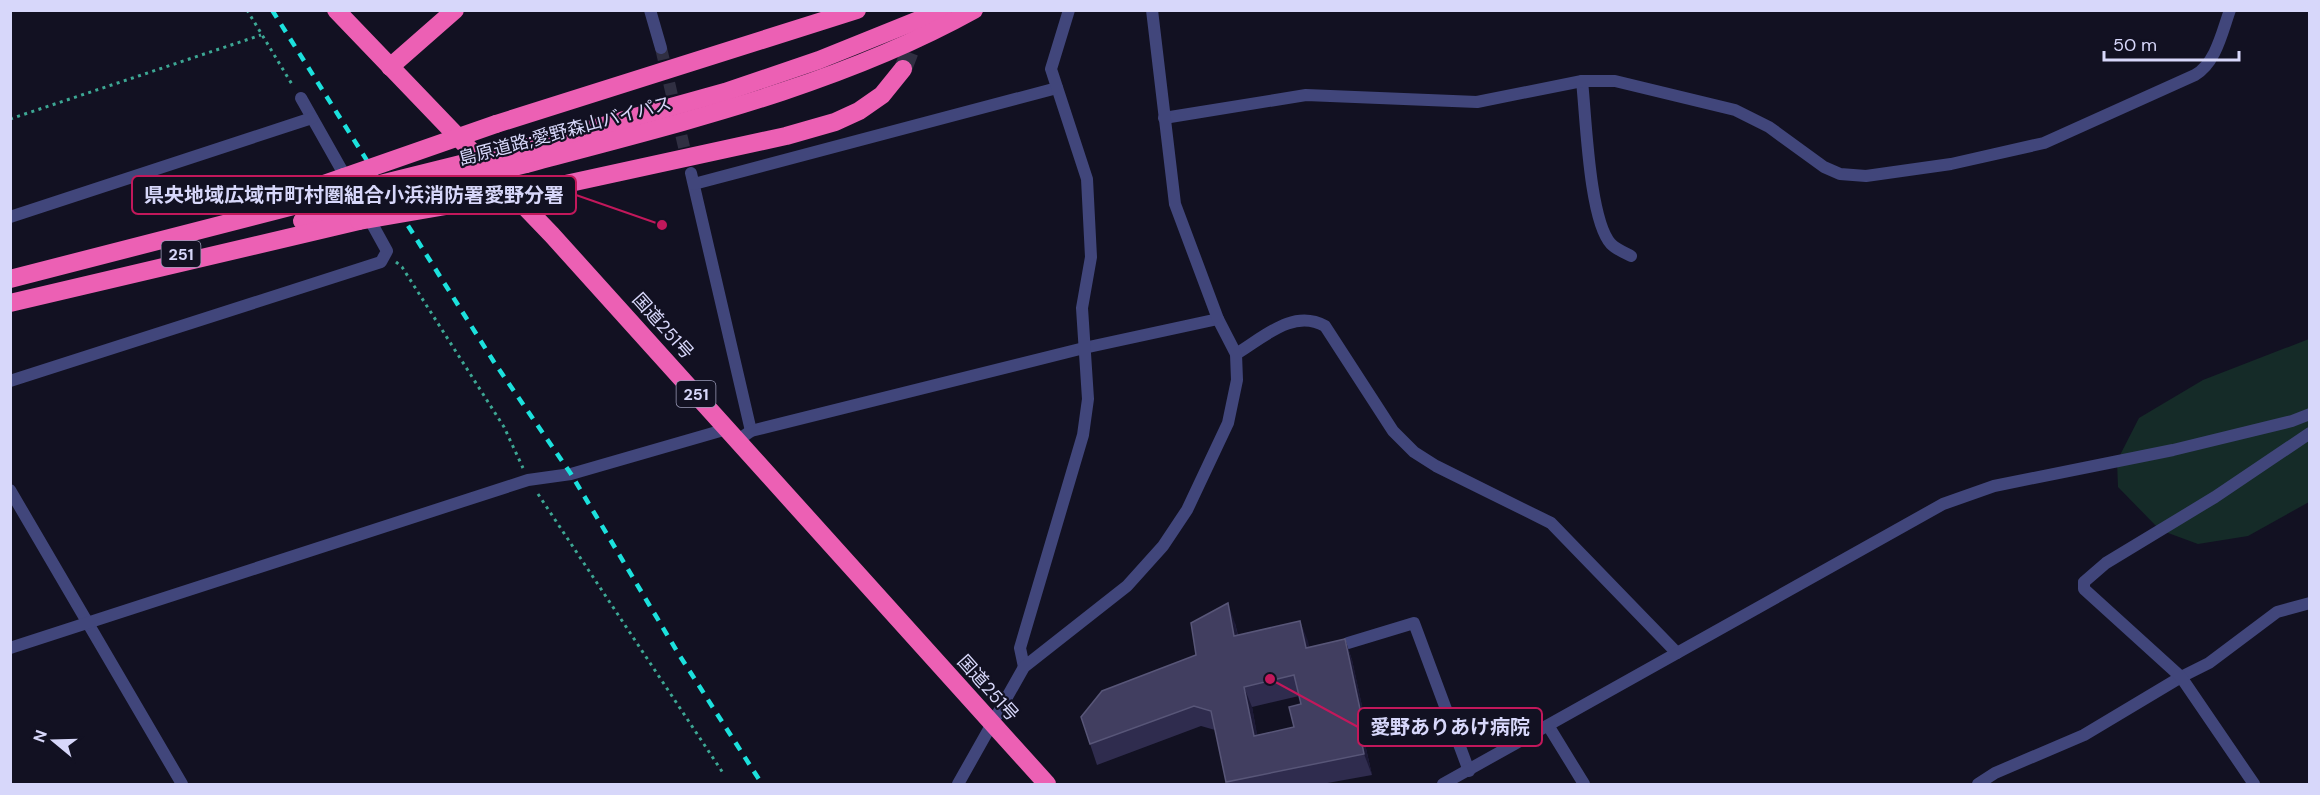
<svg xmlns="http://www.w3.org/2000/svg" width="2320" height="795" font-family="'DM Sans','Noto Sans JP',sans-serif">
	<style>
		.green { fill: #152b28 }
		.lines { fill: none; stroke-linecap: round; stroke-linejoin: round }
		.street-tunnel { stroke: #302f42; stroke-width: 12; stroke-dasharray: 12 6; stroke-linecap: butt }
		.highway-tunnel { stroke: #302f42; stroke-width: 18; stroke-dasharray: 18 9; stroke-linecap: butt }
		.path { stroke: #3da794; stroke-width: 3; stroke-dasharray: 3 4.5; stroke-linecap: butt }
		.street { stroke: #41467b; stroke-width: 12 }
		.highway { stroke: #ec60b4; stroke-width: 18 }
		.rail { stroke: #1ce1dd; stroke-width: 4.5; stroke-dasharray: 9 8; stroke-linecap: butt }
		.highway-bridge { stroke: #ec60b4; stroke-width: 18 }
		.wall { fill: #2f2c4e; fill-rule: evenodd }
		.shaded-wall { fill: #1c1935 }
		.building { fill: #413e60; stroke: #585678; stroke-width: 1.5; fill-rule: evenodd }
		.labels { text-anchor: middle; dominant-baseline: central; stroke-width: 4.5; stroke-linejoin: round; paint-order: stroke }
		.shield { fill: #121122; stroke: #9c9cb9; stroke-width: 1.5 }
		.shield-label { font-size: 16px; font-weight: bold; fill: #d7d7fa }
		.street-label { font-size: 18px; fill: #d7d7fa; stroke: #121122 }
		.leader { fill: none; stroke: #c2185b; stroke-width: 2 }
		.callout-dot { fill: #c2185b; stroke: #121122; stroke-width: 2 }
		.callout { fill: #121122; stroke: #c2185b; stroke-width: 2 }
		.callout-label { font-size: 20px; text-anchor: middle; font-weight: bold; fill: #d7d7fa }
	</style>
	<rect width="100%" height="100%" fill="#121122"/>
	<polygon class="green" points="2309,339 2309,502 2248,536 2198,544 2160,530 2118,487 2117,461 2139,418 2203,380"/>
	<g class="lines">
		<polyline class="street-tunnel" points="661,48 688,164"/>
		<polyline class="highway-tunnel" points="903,69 918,30"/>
		<g class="path">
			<polyline points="247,10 293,86"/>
			<polyline points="10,119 261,35"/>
			<polyline points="396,262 402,267 504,427 523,468"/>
			<polyline points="538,494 723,773"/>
		</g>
		<g class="street">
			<polyline points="650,10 661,48"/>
			<path d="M1582,81C1586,117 1589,220 1611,244C1616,249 1625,253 1631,256"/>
			<polyline points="301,98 349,183"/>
			<path d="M1164,118L1306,95L1477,102L1582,81H1615L1735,110L1769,127L1824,167L1840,174L1866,176L1951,164L2044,143L2195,75C2216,63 2222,32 2230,10"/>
			<polyline points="691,173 751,431"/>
			<polyline points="694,184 1057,88"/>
			<polyline points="10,217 312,118"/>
			<path d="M1236,354C1263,338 1293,308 1325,326L1393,431L1414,452L1436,466L1551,523L1677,653"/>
			<polyline points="10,381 381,262 387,251 366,213"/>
			<polyline points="738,440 751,431 1084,348 1218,319"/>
			<polyline points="10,490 182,784"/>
			<polyline points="1348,643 1414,623 1469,771"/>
			<polyline points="10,648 528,480 571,474 727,429"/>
			<polyline points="1024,667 1020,648 1083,435 1088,399 1082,308 1091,257 1087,179 1051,69 1069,10"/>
			<polyline points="1549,727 1584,784"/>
			<polyline points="958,784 1024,667 1127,586 1163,546 1187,510 1228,423 1237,380 1236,354 1218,319 1175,204 1152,10"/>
			<polyline points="1443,784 1943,504 1994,486 2173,450 2292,421 2310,414"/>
			<polyline points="1978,784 1995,773 2084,735 2181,677 2209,663 2277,612 2310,603"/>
			<polyline points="2254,784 2181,677 2084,589 2084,582 2106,563 2215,497 2310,433"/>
		</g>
		<g class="highway">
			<polyline points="336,10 552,235 1047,784"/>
			<polyline points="390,67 455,10"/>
			<polyline points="496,124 857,10"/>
			<polyline points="509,152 725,92 819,60 943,10"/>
			<path d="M526,164C678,123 835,87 974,10"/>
			<polyline points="538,190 786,136 835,122 859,111 882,95 903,69"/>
			<polyline points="286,197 344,177"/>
			<polyline points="302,221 352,208"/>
			<polyline points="10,279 348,192"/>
			<polyline points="10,303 359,221"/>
		</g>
		<polyline class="rail" points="272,10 494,362 571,474 678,653 762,784"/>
		<g class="highway-bridge">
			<polyline points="344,177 496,124"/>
			<polyline points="348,192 509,152"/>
			<polyline points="352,208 526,164"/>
			<polyline points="359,221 538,190"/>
		</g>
	</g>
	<path class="wall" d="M1300,621L1309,647L1345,639L1352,660L1370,743L1365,744L1372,775L1322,784H1227L1215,730L1201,726L1097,765L1090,744L1235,623L1238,635ZM1299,696L1301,704L1294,727L1257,735L1252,707Z"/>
	<g class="shaded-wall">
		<polygon points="1228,603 1235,623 1242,656 1234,636"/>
		<polygon points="1300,621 1308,641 1314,668 1306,648"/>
		<polygon points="1345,639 1352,660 1370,743 1363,723"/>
		<polygon points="1244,687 1252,707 1261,756 1254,736"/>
		<polygon points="1358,724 1365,744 1372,775 1364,754"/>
	</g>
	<path class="building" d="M1228,603L1234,636L1300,621L1306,648L1345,639L1363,723L1358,724L1364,754L1226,782L1211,711L1194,706L1090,744L1081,717L1102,691L1196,655L1191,623ZM1294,675L1301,704L1289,707L1294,727L1254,736L1244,687Z"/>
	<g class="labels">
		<g class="shield">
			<rect x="161.5" y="241" width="39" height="26" rx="4.5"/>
			<rect x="676.5" y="381" width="39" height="26" rx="4.5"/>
		</g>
		<g class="shield-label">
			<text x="181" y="254">251</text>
			<text x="696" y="394">251</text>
		</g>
		<g class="street-label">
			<text transform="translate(565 131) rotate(-15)">島原道路;愛野森山バイパス</text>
			<text transform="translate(663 326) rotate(48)">国道251号</text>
			<text transform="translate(988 688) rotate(48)">国道251号</text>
		</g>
	</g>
	<path class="leader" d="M662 225L576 195M1270 679L1358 727"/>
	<g class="callout-dot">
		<circle cx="662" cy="225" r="6"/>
		<circle cx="1270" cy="679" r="6"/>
	</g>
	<g class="callout">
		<rect x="132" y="176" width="444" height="38" rx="6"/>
		<rect x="1358" y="708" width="184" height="38" rx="6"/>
	</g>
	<g class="callout-label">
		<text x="354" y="202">県央地域広域市町村圏組合小浜消防署愛野分署</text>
		<text x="1450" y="734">愛野ありあけ病院</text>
	</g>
	<rect width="2320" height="795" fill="none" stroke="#d7d7fa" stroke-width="24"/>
	<g transform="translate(54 741) rotate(289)" stroke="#121122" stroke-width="4.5" paint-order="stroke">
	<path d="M0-4.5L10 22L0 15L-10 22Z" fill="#d7d7fa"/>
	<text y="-9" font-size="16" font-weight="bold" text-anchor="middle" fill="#d7d7fa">N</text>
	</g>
	<path d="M2104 51v9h135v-9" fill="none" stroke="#d7d7fa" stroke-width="3"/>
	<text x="2113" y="51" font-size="18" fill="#d7d7fa" stroke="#121122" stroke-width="4.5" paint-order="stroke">50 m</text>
</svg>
